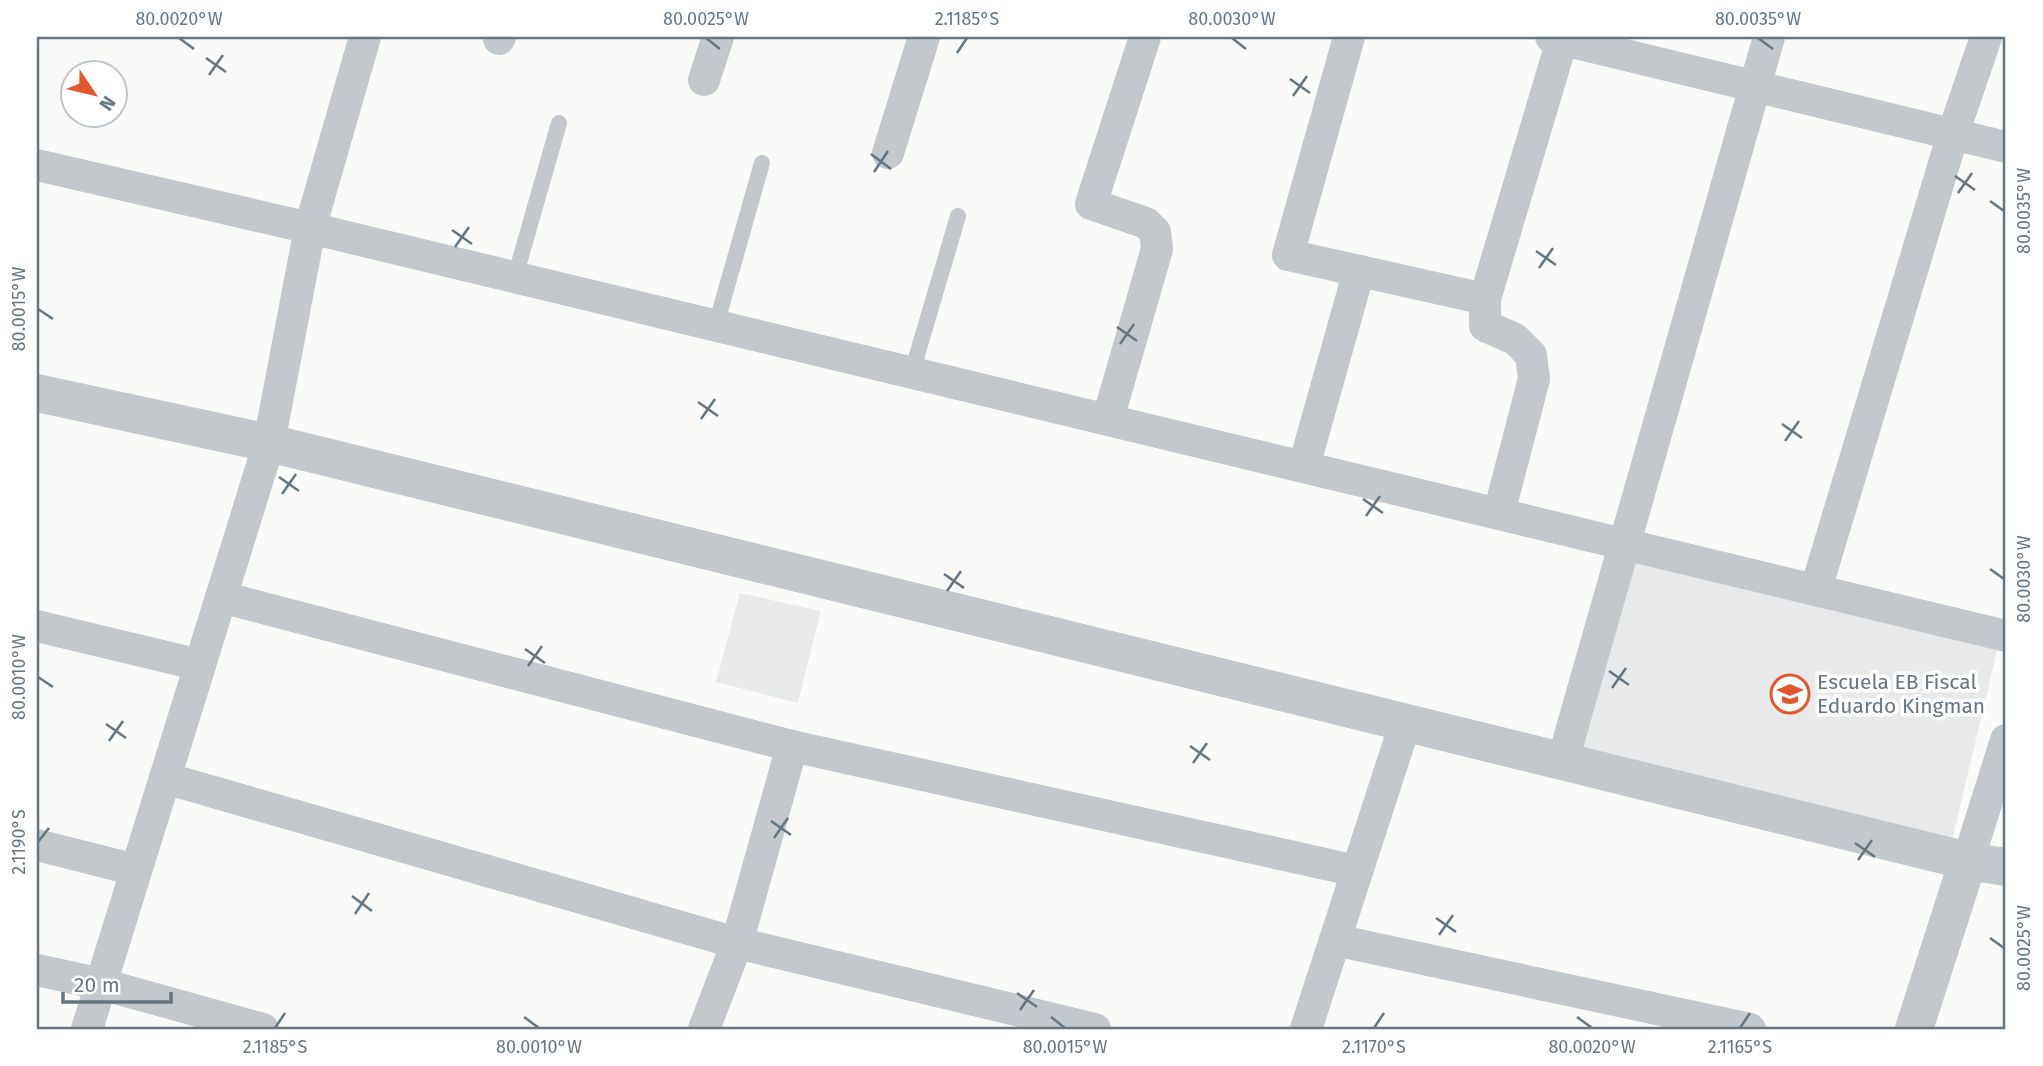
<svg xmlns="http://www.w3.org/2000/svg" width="2043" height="1066" font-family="'Fira Sans',sans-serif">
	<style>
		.built { fill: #e8e9e9 }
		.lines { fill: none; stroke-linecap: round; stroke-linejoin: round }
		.service { stroke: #c3c8cc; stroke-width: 16 }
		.minor { stroke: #c3c8cc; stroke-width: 32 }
		.tertiary { stroke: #c3c8cc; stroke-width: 38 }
		.ticks { fill: none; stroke: #657683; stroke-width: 2.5 }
		.labels { text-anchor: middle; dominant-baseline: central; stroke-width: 7; stroke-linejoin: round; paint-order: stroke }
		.poi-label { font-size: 21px; fill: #657683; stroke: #fff; text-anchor: start }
		.neatline { fill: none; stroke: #657683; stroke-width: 2.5 }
		.ticks-label { font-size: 18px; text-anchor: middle; fill: #657683 }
	</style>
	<rect width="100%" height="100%" fill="#fafaf8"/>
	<g class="built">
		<polygon points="1628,547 2001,634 1952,841 1579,753"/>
		<polygon points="740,593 821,611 798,703 716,682"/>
	</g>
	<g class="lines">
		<g class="service">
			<polyline points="515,277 559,123"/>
			<polyline points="716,325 762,163"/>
			<polyline points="912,372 958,216"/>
		</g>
		<g class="minor">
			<polyline points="1349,37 1288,255 1485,299"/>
			<polyline points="1551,37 2006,147"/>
			<polyline points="499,39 500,37"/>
			<polyline points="704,80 718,37"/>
			<polyline points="888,153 924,37"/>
			<polyline points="37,165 310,228 2006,636"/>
			<polyline points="1108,419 1157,249 1155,232 1146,223 1091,204 1145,37"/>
			<polyline points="1304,466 1359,271"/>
			<polyline points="1499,513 1534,379 1531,355 1515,339 1485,326 1485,299 1563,37"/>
			<polyline points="1816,589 1953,134 1986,37"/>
			<polyline points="221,597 792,746 1357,871"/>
			<polyline points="37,626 200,665"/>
			<polyline points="1563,760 1769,37"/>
			<polyline points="165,778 737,943 1095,1029"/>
			<polyline points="37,845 136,870"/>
			<polyline points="1968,861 2006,740"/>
			<polyline points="1335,940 1750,1029"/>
			<polyline points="37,970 101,984 263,1029"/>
			<polyline points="87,1029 269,443 310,228 365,37"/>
			<polyline points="704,1029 737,943 792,746"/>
			<polyline points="1306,1029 1406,721"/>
		</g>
		<g class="tertiary">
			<polyline points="37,393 269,443 1968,861 2006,867"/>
			<polyline points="1914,1029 1968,861"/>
		</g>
	</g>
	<path class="ticks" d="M179,38L194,49M706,38L720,49M1232,38L1246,49M1758,38L1773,49M957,53L967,38M206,58L226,72M209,75L223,55M1290,79L1310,93M1293,96L1307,76M871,154L891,169M874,172L888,151M1955,176L1975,190M1958,193L1972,173M1990,201L2004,211M452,230L472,244M455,247L469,227M1536,251L1556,265M1539,268L1553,248M38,309L53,319M1117,327L1137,341M1120,344L1134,324M698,402L718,416M701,419L715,399M1782,424L1802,438M1785,441L1799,421M279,477L299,491M282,494L296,474M1363,499L1383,513M1366,516L1380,496M1990,569L2004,579M944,574L964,588M947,591L961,571M525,649L545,663M528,666L542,646M1609,671L1629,685M38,677L53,687M1612,688L1626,668M106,724L126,738M109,741L123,721M1190,746L1210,760M1193,763L1207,743M771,821L791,835M774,838L788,818M38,842L49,828M1855,843L1875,857M1858,860L1872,840M352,896L372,911M355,914L369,893M1436,918L1456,932M1439,935L1453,915M1990,938L2004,948M1017,993L1037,1007M1020,1010L1034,990M524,1017L539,1028M1051,1017L1065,1028M1577,1017L1592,1028M275,1028L285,1013M1374,1028L1384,1013M1740,1028L1750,1013"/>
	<defs>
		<symbol id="school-ring" viewBox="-11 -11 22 22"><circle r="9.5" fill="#fff" stroke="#e4572e" stroke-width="1.5"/><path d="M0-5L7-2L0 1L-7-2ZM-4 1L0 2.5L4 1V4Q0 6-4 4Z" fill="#e4572e"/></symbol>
	</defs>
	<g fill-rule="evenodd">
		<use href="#school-ring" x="1768" y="672" width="44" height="44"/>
	</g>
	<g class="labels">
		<g class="poi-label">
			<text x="1817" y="682">Escuela EB Fiscal<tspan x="1817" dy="24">Eduardo Kingman</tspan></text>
		</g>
	</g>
	<rect width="2043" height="1066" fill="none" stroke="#ffffff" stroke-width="77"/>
	<g transform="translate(94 94) rotate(125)"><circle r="33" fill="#ffffff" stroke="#c1c8cd" stroke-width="2"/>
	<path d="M0-5L12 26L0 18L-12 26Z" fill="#e4572e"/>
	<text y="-10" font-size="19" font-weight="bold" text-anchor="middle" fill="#657683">N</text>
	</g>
	<path d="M63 992v10h108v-10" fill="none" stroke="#657683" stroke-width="3.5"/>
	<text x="74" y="992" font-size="21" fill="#657683" stroke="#ffffff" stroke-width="5" paint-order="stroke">20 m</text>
	<rect x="38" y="38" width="1966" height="990" class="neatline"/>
	<g class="ticks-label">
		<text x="179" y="25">80.0020°W</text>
		<text x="706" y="25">80.0025°W</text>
		<text x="967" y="25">2.1185°S</text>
		<text x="1232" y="25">80.0030°W</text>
		<text x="1758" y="25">80.0035°W</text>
		<text transform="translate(2024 211) rotate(-90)" y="6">80.0035°W</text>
		<text transform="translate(19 309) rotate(-90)" y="6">80.0015°W</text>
		<text transform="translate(2024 579) rotate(-90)" y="6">80.0030°W</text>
		<text transform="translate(19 677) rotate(-90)" y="6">80.0010°W</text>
		<text transform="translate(19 842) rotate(-90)" y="6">2.1190°S</text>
		<text transform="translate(2024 948) rotate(-90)" y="6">80.0025°W</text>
		<text x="275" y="1053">2.1185°S</text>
		<text x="539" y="1053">80.0010°W</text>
		<text x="1065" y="1053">80.0015°W</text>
		<text x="1374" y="1053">2.1170°S</text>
		<text x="1592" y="1053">80.0020°W</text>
		<text x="1740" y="1053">2.1165°S</text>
	</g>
</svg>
